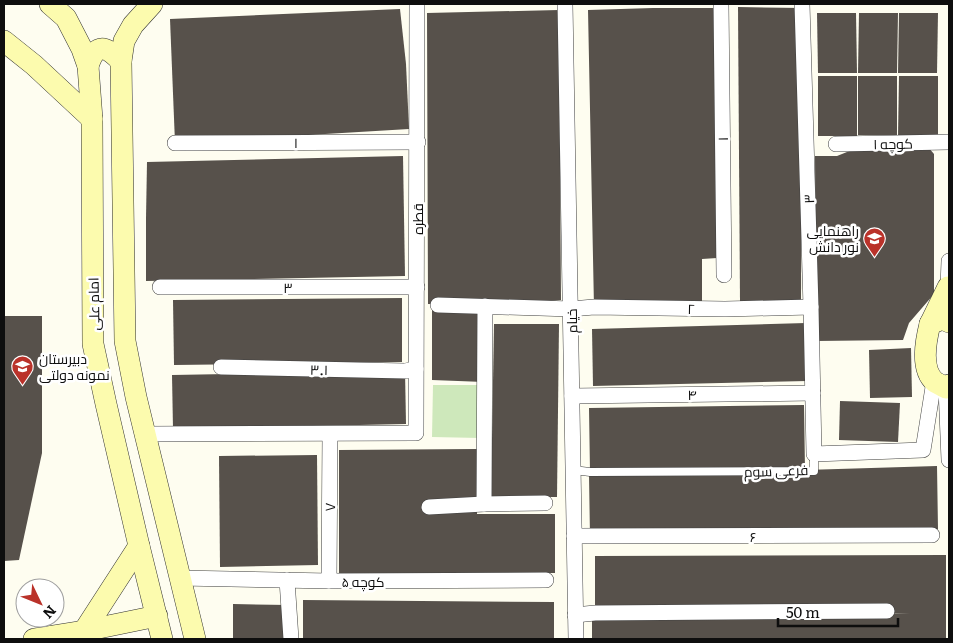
<svg xmlns="http://www.w3.org/2000/svg" width="953" height="643" font-family="Literata,Cairo,serif">
	<style>
		.green { fill: #cee8bb }
		.building { fill: #57514b }
		.lines { fill: none; stroke-linecap: round; stroke-linejoin: round }
		.lane-casing { stroke: #414141; stroke-width: 9 }
		.street-casing { stroke: #414141; stroke-width: 16 }
		.secondary-casing { stroke: #303030; stroke-width: 22 }
		.lane { stroke: #fff; stroke-width: 8 }
		.street { stroke: #fff; stroke-width: 15 }
		.secondary { stroke: #fcfbae; stroke-width: 21 }
		.labels { text-anchor: middle; dominant-baseline: central; stroke-width: 5; stroke-linejoin: round; paint-order: stroke }
		.street-label { font-size: 14px; fill: #0e0e0e; stroke: #fff }
		.poi-label { font-size: 14px; fill: #0e0e0e; stroke: #fff; text-anchor: end }
	</style>
	<rect width="100%" height="100%" fill="#fefdf0"/>
	<polygon class="green" points="433,385 481,385 480,438 432,437"/>
	<g class="building">
		<polygon points="738,7 802,8 801,301 740,301"/>
		<polygon points="653,8 714,8 717,258 702,259 702,301 594,307 588,10"/>
		<polygon points="400,9 406,64 409,129 175,143 170,19"/>
		<polygon points="559,10 561,300 491,307 484,382 432,380 432,310 485,306 428,304 427,13"/>
		<polygon points="817,13 856,13 857,73 818,73"/>
		<polygon points="859,13 898,13 897,73 858,73"/>
		<polygon points="899,13 938,13 937,73 898,73"/>
		<rect x="818" y="76" width="39" height="60"/>
		<rect x="858" y="76" width="39" height="59"/>
		<polygon points="899,76 938,76 938,136 898,136"/>
		<polygon points="928,147 934,154 934,294 909,323 903,340 816,341 815,156 837,156 857,148"/>
		<polygon points="403,156 405,276 146,281 146,218 147,162"/>
		<polygon points="402,298 402,362 174,365 173,300"/>
		<polygon points="4,316 42,316 42,453 19,560 4,561"/>
		<polygon points="806,323 807,381 593,386 592,329"/>
		<polygon points="494,324 559,324 557,497 491,497"/>
		<polygon points="911,348 912,397 870,398 869,350"/>
		<polygon points="405,371 406,424 173,429 172,375"/>
		<polygon points="840,401 900,403 898,442 839,440"/>
		<polygon points="804,405 805,470 937,466 938,529 590,537 589,475 590,472 589,408"/>
		<polygon points="477,449 477,514 555,514 555,573 339,574 339,450"/>
		<polygon points="317,455 318,565 220,567 219,456"/>
		<polygon points="946,555 946,639 592,639 592,619 910,613 595,613 595,556"/>
		<polygon points="303,600 554,602 554,639 303,639"/>
		<polygon points="233,604 288,605 288,639 233,639"/>
	</g>
	<g class="lines">
		<defs>
			<polyline id="lane" points="573,470 590,472 814,471 814,454"/>
			<g id="street">
				<polyline points="565,4 576,639"/>
				<polyline points="721,4 724,275"/>
				<polyline points="802,4 811,307 814,454 923,450 934,381"/>
				<polyline points="175,143 418,142"/>
				<polyline points="836,144 949,142"/>
				<polyline points="160,287 417,287"/>
				<polyline points="948,287 949,261"/>
				<polyline points="438,305 571,309 594,307 725,309 811,307"/>
				<polyline points="221,367 405,371 416,369"/>
				<polyline points="946,388 949,460"/>
				<polyline points="572,396 813,393"/>
				<polyline points="145,434 416,433 417,4"/>
				<polyline points="484,504 485,306"/>
				<polyline points="429,507 484,504 545,503"/>
				<polyline points="574,536 932,535"/>
				<polyline points="180,578 329,581 546,580"/>
				<polyline points="287,580 291,639"/>
				<polyline points="329,581 330,434"/>
				<polyline points="575,615 595,613 887,611"/>
			</g>
			<g id="secondary">
				<polyline points="50,4 66,18 82,49 88,66 92,119 93,344 106,404 139,546 162,639"/>
				<polyline points="152,4 133,25 124,41 121,61 125,341 136,397 195,639"/>
				<polyline points="4,41 34,65 92,119"/>
				<path d="M88,66C96,42 105,46 121,61"/>
				<path d="M949,322L942,319L930,324C926,340 920,369 935,382C939,384 943,386 946,388L949,385"/>
				<polyline points="930,324 948,287"/>
				<polyline points="89,635 84,631 139,546"/>
				<polyline points="34,639 84,631 157,616"/>
			</g>
		</defs>
		<use href="#lane" class="lane-casing"/>
		<use href="#street" class="street-casing"/>
		<use href="#secondary" class="secondary-casing"/>
		<use href="#lane" class="lane"/>
		<use href="#street" class="street"/>
		<use href="#secondary" class="secondary"/>
	</g>
	<defs>
		<symbol id="school-pin" viewBox="-11 -11 22 30"><path d="M0 17L-7.5 6A9.5 9.5 0 1 1 7.5 6Z" fill="#ba322a" stroke="#fff"/><path d="M0-5L7-2L0 1L-7-2ZM-4 1L0 2.5L4 1V4Q0 6-4 4Z" fill="#fff"/></symbol>
	</defs>
	<g fill-rule="evenodd">
		<use href="#school-pin" x="862" y="226" width="25" height="34"/>
		<use href="#school-pin" x="10" y="354" width="25" height="34"/>
	</g>
	<g class="labels">
		<g class="street-label">
			<text transform="translate(722 139) rotate(-91)">۱</text>
			<text x="296" y="142">۱</text>
			<text transform="translate(893 143) rotate(-1)">کوچه ۱</text>
			<text transform="translate(808 199) rotate(-92)">۳</text>
			<text transform="translate(417 219) rotate(-90)">قطره</text>
			<text x="288" y="287">۳</text>
			<text transform="translate(93 304) rotate(-91)">امام علی</text>
			<text transform="translate(691 308) rotate(1)">۲</text>
			<text transform="translate(571 321) rotate(-91)">خیام</text>
			<text transform="translate(319 369) rotate(1)">۳.۱</text>
			<text transform="translate(692 394) rotate(-1)">۴</text>
			<text transform="translate(776 470) rotate(-2)">فرعی سوم</text>
			<text transform="translate(329 507) rotate(-89)">۷</text>
			<text x="753" y="536">۶</text>
			<text x="363" y="581">کوچه ۵</text>
		</g>
		<g class="poi-label">
			<text x="859" y="230">راهنمایی<tspan x="859" dy="16">نور دانش</tspan></text>
			<text x="39" y="358" text-anchor="start">دبیرستان<tspan x="39" dy="16">نمونه دولتی</tspan></text>
		</g>
	</g>
	<rect width="953" height="643" fill="none" stroke="#0e0e0e" stroke-width="10"/>
	<g transform="translate(40 603) rotate(133)"><circle r="24" fill="#ffffff" stroke="#9f9f9f"/>
	<path d="M0-4L9 19L0 12L-9 19Z" fill="#ba322a"/>
	<text y="-8" font-size="14" font-weight="bold" text-anchor="middle" fill="#0e0e0e">N</text>
	</g>
	<path d="M778 618v8h120v-8" fill="none" stroke="#0e0e0e" stroke-width="2.5"/>
	<text x="786" y="618" font-size="15" fill="#0e0e0e" stroke="#ffffff" stroke-width="4" paint-order="stroke">50 m</text>
</svg>
